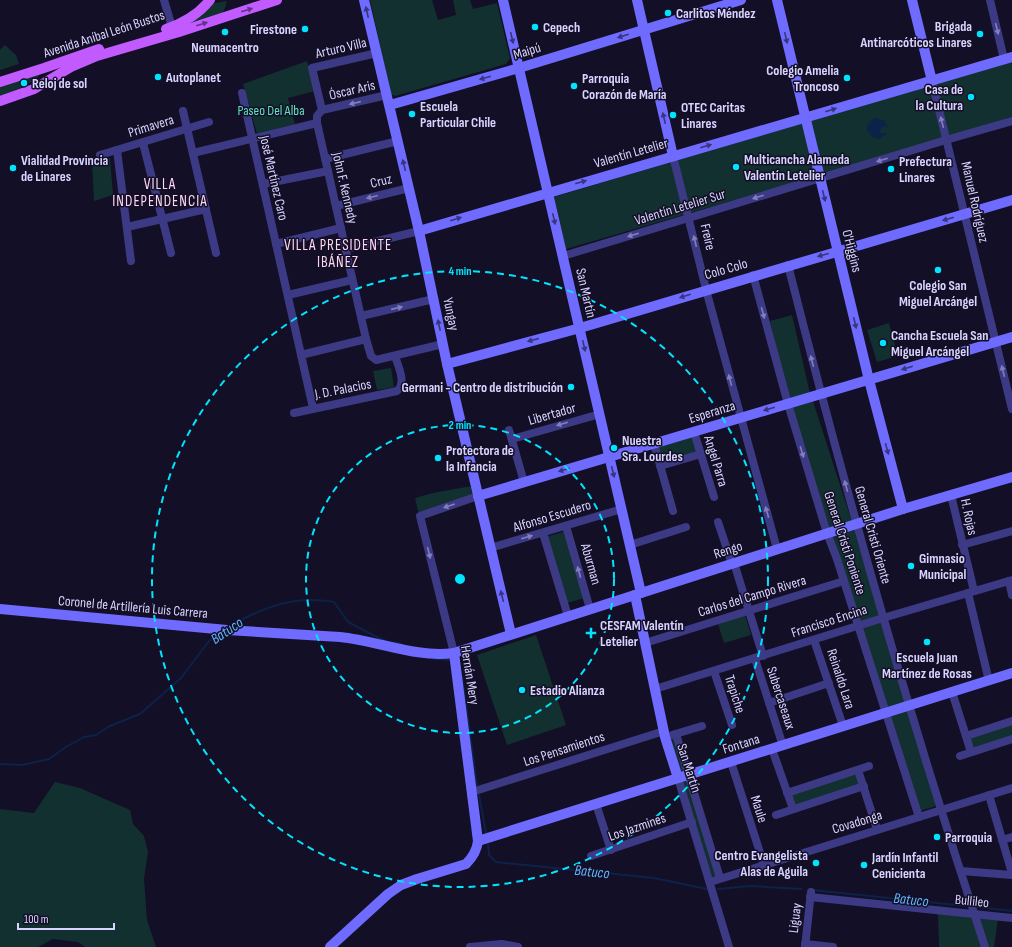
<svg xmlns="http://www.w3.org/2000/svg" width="1012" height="947" font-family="'Sofia Sans Condensed',sans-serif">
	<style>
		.green { fill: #12302f }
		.water { fill: #0c2248 }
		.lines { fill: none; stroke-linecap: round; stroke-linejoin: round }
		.stream { stroke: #0c2248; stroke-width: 2 }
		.street { stroke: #3d3a85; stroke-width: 8 }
		.secondary { stroke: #6f6bff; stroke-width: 10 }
		.primary { stroke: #c25bff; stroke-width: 10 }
		.oneway { fill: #623188 }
		.oneway2 { fill: #38347d }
		.oneway3 { fill: #837fbc }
		.ring { fill: none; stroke: #00e5ff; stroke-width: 2; stroke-dasharray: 7 5 }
		.poi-dot { fill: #00e5ff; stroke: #130f26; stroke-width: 1.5 }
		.labels { text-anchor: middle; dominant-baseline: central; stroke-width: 3; stroke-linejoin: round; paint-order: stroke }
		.poi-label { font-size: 14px; font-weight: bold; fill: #d9d4ff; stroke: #130f26; text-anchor: start }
		.street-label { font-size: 14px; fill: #d9d4ff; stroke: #130f26 }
		.park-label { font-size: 14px; fill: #5fe0c0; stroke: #130f26 }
		.neighbourhood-label { font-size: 15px; letter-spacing: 1px; fill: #ffd6f0; stroke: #130f26 }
		.water-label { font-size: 15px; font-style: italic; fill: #62b6ff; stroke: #130f26 }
		.centre { fill: #00e5ff; stroke: #130f26; stroke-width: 2 }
		.ring-label { font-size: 12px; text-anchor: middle; font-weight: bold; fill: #00e5ff; stroke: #130f26; stroke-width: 3; stroke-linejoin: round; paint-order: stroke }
	</style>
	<rect width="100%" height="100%" fill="#130f26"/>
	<g class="green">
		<polygon points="370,0 432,0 438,20 456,15 453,0 470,0 473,9 497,3 510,58 506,64 395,96 391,94"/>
		<polygon points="226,1 226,5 222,15 192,22 211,4"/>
		<polygon points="5,45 16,55 19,64 0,70 0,50"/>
		<polygon points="307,61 315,91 288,98 295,124 257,134 243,84"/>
		<polygon points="1012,61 1012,119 566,249 554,197"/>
		<path d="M40,73C38,83 9,92 0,96V86Z"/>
		<polygon points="110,158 113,195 94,201 92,163"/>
		<polygon points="792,315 809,389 852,522 830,529 788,396 770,321"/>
		<polygon points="889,323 898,356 877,362 867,330"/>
		<polygon points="391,368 394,387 377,390 373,371"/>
		<polygon points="694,433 699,453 661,464 655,445"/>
		<polygon points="466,487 473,487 476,495 419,515 415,498 433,493"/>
		<polygon points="854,530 936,806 920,811 832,536"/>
		<polygon points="566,531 585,598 567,603 546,537"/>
		<polygon points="745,615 751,635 724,643 718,624"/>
		<polygon points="536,635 566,725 507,745 477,655"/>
		<polygon points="1012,723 1012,737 973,749 969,737"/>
		<polygon points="674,737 717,876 712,878 667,739"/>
		<polygon points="858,772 862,785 794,806 790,794"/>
		<polygon points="55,782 80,788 130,810 133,824 144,836 148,852 144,879 147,920 156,947 85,947 78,942 53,939 38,947 0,947 0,809 34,813"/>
		<polygon points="938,913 972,918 982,947 939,947"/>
		<polygon points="977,918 998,919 994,947 989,947"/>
	</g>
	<path class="water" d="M877,118L885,121L889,129L886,126L882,127L880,131L881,133L887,134L879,139L872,137L867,130C867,123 871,119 877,118Z"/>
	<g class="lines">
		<g class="stream">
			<path d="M229,626C254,613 282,599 312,600C319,600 327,601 334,602L348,622L379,638L388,642L398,643L402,645"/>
			<polyline points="435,659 449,660"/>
			<polyline points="462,677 477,785"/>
			<polyline points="0,764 22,765 49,759 66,747 84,737 96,735 110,726 140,714 181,678 209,641 219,633"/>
			<polyline points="479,795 486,833"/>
			<polyline points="488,844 489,855 496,862 654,878 707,889"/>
			<polyline points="718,889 750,886 801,889"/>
			<polyline points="812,890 966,906"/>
			<polyline points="977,907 1012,911"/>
		</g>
		<g class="street">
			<polyline points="164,0 172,27"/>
			<polyline points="990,0 1004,59"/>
			<polyline points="932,81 1012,409"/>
			<polyline points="242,93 313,408"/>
			<polyline points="322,110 317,116 317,123 366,339 371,356 376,360 443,344"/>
			<polyline points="322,110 312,68 377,53"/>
			<polyline points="322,110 387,95"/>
			<polyline points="183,111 216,253"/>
			<polyline points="143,143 171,253"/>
			<polyline points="117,150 131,261"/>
			<polyline points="193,153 317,123"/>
			<polyline points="100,155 209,122"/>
			<polyline points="673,156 708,297 777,549"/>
			<polyline points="325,159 398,141"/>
			<polyline points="263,184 328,171"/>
			<polyline points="336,206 409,188"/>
			<polyline points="127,227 206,209"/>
			<polyline points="276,244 341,228"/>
			<polyline points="345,249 419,231"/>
			<polyline points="563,256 946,140 1012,121"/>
			<path d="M788,265C846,495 911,722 985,947"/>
			<polyline points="753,275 788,404 827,533 837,559 919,817"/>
			<polyline points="288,295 352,280"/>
			<polyline points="361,316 434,299"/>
			<polyline points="301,355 366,339"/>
			<path d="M294,413L397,391C407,383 398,366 395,356"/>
			<polyline points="509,430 524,482"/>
			<polyline points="694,432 714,497"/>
			<polyline points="512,439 600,414"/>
			<polyline points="654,444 673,511"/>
			<polyline points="660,466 701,454"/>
			<polyline points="951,495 974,591"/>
			<polyline points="718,522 732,564"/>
			<polyline points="566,526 590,609"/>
			<polyline points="543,533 568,616"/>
			<polyline points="630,545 686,527"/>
			<polyline points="962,545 1012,531"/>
			<polyline points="490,548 622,509"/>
			<polyline points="734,563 763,656"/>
			<polyline points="1009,581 1012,595"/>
			<polyline points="968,593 989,681"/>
			<polyline points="814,640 843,726"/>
			<polyline points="645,643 844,581"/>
			<polyline points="454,653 420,516 478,496"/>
			<polyline points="755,659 783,746"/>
			<polyline points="714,671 732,725"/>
			<polyline points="655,689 883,618 1012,580"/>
			<polyline points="952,692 971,752"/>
			<polyline points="769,703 829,683"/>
			<polyline points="676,734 720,878"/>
			<polyline points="672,735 702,726"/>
			<polyline points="966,736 1012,721"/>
			<polyline points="772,749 793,809"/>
			<polyline points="960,756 1012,739"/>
			<polyline points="731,762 764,865"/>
			<polyline points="858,770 877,829"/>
			<polyline points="678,778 729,947"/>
			<polyline points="472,792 664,731"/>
			<polyline points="787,793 869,766"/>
			<polyline points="989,795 1012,873"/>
			<polyline points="596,804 611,850"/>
			<polyline points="776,815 864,786"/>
			<polyline points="1002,840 1012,837"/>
			<polyline points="591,856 692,822"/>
			<polyline points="961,871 1012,875"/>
			<polyline points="710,882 1012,788"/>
			<polyline points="810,897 1012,918"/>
			<polyline points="805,944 833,947"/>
			<polyline points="470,947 502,944 518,947"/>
			<polyline points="805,947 811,892"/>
		</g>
		<g class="secondary">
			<polyline points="364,0 419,231 447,364 511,634"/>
			<polyline points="503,0 641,593"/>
			<polyline points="637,0 673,156"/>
			<polyline points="777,0 869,380 903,509"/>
			<polyline points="912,0 932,81"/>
			<polyline points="390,105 519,68 741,0"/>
			<polyline points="419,231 1012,57"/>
			<polyline points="447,364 580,328 1012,200"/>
			<polyline points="478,496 1012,337"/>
			<polyline points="635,595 665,737 678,778"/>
			<path d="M0,609L227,630L340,637C379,641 415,658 454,653L903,509L1012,477"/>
			<polyline points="478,841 1012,673"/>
			<path d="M330,947L388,894L401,885L417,879L466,864C473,857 477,850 478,841L454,653"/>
		</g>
		<g class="primary">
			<path d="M166,29C184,23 198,15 210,0"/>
			<polyline points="0,82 44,68 99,49"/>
			<polyline points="0,101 34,89 71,67 97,56 179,32 277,0"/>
		</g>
	</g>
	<defs><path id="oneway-solid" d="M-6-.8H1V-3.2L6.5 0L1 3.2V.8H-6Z"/></defs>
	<g class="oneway">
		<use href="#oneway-solid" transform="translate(247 10) rotate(-18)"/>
		<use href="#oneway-solid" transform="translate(202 24) rotate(-18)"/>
	</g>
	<g class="oneway2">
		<use href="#oneway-solid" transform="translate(367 12) rotate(-103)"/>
		<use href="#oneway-solid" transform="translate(623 36) rotate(163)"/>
		<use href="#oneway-solid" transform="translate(512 38) rotate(77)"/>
		<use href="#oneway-solid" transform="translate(786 38) rotate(77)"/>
		<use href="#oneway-solid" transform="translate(485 78) rotate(164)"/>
		<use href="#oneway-solid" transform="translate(831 110) rotate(-18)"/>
		<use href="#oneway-solid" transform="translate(664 118) rotate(-103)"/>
		<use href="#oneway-solid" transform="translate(706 146) rotate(-16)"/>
		<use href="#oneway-solid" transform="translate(404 165) rotate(-103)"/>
		<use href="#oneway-solid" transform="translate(581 182) rotate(-16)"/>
		<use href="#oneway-solid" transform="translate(824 196) rotate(76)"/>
		<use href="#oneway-solid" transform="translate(456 219) rotate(-17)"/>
		<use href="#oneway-solid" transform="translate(554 219) rotate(77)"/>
		<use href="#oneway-solid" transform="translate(948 219) rotate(164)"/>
		<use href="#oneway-solid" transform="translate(823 255) rotate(165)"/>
		<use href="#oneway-solid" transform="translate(685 296) rotate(163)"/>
		<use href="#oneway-solid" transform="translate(855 323) rotate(77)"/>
		<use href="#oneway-solid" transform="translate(439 325) rotate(-102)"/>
		<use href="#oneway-solid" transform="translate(533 340) rotate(165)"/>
		<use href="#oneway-solid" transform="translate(584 346) rotate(77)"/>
		<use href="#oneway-solid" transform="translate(907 368) rotate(163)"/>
		<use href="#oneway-solid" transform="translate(769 409) rotate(164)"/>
		<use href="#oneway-solid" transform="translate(887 449) rotate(75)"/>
		<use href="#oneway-solid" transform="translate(564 470) rotate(164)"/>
		<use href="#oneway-solid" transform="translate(613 472) rotate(77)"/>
		<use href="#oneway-solid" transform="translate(502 596) rotate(-104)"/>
	</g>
	<g class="oneway3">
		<use href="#oneway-solid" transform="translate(997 29) rotate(76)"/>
		<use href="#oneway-solid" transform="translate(355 103) rotate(167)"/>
		<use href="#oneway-solid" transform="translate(942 122) rotate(-104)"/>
		<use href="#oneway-solid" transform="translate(882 160) rotate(163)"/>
		<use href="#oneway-solid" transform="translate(372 197) rotate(166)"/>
		<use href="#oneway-solid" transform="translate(758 197) rotate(163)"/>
		<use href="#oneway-solid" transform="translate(633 235) rotate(163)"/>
		<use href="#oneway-solid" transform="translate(695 241) rotate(-103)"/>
		<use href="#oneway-solid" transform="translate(397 308) rotate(-13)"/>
		<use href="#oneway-solid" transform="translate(763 313) rotate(75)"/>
		<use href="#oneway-solid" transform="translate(812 361) rotate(-104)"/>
		<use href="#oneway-solid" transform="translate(1003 371) rotate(-104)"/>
		<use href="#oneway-solid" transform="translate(730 380) rotate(-105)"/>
		<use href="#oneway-solid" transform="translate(562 424) rotate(164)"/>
		<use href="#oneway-solid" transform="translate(802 452) rotate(73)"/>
		<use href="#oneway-solid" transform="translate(846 486) rotate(-105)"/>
		<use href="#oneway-solid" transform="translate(449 506) rotate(161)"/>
		<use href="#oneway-solid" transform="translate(767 512) rotate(-106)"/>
		<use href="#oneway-solid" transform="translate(527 537) rotate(-16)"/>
		<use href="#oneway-solid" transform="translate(429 553) rotate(76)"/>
		<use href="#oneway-solid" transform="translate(579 572) rotate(-106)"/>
	</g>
	<g class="ring">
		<circle cx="460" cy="579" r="154"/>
		<circle cx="460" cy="579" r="308"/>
	</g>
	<g class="poi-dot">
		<circle cx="668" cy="13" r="4"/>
		<circle cx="535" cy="27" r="4"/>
		<circle cx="305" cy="29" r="4"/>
		<circle cx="225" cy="32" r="4"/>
		<circle cx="980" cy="34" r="4"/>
		<circle cx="158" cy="77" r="4"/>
		<circle cx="847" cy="78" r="4"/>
		<circle cx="24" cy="83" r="4"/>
		<circle cx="574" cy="86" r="4"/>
		<circle cx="971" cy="97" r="4"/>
		<circle cx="412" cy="114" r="4"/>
		<circle cx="673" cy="115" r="4"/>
		<circle cx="736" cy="167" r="4"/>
		<circle cx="13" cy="168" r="4"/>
		<circle cx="891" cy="169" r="4"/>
		<circle cx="938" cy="270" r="4"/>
		<circle cx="883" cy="343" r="4"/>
		<circle cx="571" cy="387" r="4"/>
		<circle cx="614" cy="448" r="4"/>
		<circle cx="438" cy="458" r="4"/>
		<circle cx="911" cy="566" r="4"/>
		<path d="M589 627h4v4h4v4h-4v4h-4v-4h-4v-4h4z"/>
		<circle cx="927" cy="642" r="4"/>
		<circle cx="522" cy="690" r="4"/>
		<circle cx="937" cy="837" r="4"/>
		<circle cx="816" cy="863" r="4"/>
		<circle cx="864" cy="865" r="4"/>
	</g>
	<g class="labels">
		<g class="poi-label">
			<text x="676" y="13">Carlitos Méndez</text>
			<text x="972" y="26" text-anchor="end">Brigada<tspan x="972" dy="16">Antinarcóticos Linares</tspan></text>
			<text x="543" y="27">Cepech</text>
			<text x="297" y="29" text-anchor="end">Firestone</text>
			<text x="225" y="47" text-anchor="middle">Neumacentro</text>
			<text x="839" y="70" text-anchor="end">Colegio Amelia<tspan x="839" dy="16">Troncoso</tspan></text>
			<text x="166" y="77">Autoplanet</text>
			<text x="582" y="78">Parroquia<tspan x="582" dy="16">Corazón de María</tspan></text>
			<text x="32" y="83">Reloj de sol</text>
			<text x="963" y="89" text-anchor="end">Casa de<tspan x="963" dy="16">la Cultura</tspan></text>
			<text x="420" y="106">Escuela<tspan x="420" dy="16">Particular Chile</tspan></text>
			<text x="681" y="107">OTEC Caritas<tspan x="681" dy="16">Linares</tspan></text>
			<text x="744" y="159">Multicancha Alameda<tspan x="744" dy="16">Valentín Letelier</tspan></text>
			<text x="21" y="160">Vialidad Provincia<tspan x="21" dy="16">de Linares</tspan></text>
			<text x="899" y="161">Prefectura<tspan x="899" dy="16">Linares</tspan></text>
			<text x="938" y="285" text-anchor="middle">Colegio San<tspan x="938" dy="16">Miguel Arcángel</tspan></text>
			<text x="891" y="335">Cancha Escuela San<tspan x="891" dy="16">Miguel Arcángel</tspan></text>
			<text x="563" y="387" text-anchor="end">Germani - Centro de distribución</text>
			<text x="622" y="440">Nuestra<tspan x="622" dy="16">Sra. Lourdes</tspan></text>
			<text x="446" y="450">Protectora de<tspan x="446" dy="16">la Infancia</tspan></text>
			<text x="919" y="558">Gimnasio<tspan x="919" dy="16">Municipal</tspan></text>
			<text x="600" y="625">CESFAM Valentín<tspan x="600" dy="16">Letelier</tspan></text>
			<text x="927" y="657" text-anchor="middle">Escuela Juan<tspan x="927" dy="16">Martínez de Rosas</tspan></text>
			<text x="530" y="690">Estadio Alianza</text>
			<text x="945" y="837">Parroquia</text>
			<text x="808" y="855" text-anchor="end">Centro Evangelista<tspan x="808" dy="16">Alas de Aguila</tspan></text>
			<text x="872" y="857">Jardín Infantil<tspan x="872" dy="16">Cenicienta</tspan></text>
		</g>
		<g class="street-label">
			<text transform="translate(104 34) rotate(-18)">Avenida Aníbal León Bustos</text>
			<text transform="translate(341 48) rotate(-13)">Arturo Villa</text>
			<text transform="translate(527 51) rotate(-17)">Maipú</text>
			<text transform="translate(352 90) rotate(-13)">Óscar Aris</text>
			<text transform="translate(151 126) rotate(-17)">Primavera</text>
			<text transform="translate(631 153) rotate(-16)">Valentín Letelier</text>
			<text transform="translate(274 178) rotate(77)">José Martínez Caro</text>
			<text transform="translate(381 181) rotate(-14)">Cruz</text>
			<text transform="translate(345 188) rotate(77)">John F. Kennedy</text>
			<text transform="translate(975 202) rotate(77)">Manuel Rodríguez</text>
			<text transform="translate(680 207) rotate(-17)">Valentín Letelier Sur</text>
			<text transform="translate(708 237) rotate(77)">Freire</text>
			<text transform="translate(852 251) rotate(76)">O'Higgins</text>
			<text transform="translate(726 269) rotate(-16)">Colo Colo</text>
			<text transform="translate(586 293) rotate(77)">San Martín</text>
			<text transform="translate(451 314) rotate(78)">Yungay</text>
			<text transform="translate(343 389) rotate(-11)">J. D. Palacios</text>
			<text transform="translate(712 412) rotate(-17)">Esperanza</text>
			<text transform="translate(552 414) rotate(-16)">Libertador</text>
			<text transform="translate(716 461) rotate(73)">Angel Parra</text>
			<text transform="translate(552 516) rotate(-17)">Alfonso Escudero</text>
			<text transform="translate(969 517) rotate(78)">H. Rojas</text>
			<text transform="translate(873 535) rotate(74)">General Cristi Oriente</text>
			<text transform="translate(845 543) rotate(72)">General Cristi Poniente</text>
			<text transform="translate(728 550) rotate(-18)">Rengo</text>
			<text transform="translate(591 564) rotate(74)">Aburman</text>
			<text transform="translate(752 596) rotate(-17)">Carlos del Campo Rivera</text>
			<text transform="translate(133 607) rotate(5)">Coronel de Artillería Luis Carrera</text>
			<text transform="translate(829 621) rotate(-18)">Francisco Encina</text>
			<text transform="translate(470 675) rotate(81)">Hernán Mery</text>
			<text transform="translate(841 679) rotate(72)">Reinaldo Lara</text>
			<text transform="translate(735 694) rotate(72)">Trapiche</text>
			<text transform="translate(781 698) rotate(72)">Subercaseaux</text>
			<text transform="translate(741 744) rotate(-17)">Fontana</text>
			<text transform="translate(564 749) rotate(-18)">Los Pensamientos</text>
			<text transform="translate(689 768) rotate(72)">San Martín</text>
			<text transform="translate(759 809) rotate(72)">Maule</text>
			<text transform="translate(857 822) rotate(-17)">Covadonga</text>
			<text transform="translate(637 827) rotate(-19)">Los Jazmines</text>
			<text transform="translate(972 901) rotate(6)">Bullileo</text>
			<text transform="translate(795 918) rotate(-83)">Liguay</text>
		</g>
		<g class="park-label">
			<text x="271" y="110">Paseo Del Alba</text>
		</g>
		<g class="neighbourhood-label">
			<text x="160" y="184">VILLA<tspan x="160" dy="17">INDEPENDENCIA</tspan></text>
			<text x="338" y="245">VILLA PRESIDENTE<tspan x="338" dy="17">IBÁÑEZ</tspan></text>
		</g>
		<g class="water-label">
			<text transform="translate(227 631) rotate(-34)">Batuco</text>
			<text transform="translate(592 872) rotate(6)">Batuco</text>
			<text transform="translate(911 900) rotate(6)">Batuco</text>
		</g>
	</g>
	<circle cx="460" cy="579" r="6" class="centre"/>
	<g class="ring-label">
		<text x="460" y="275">4 min</text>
		<text x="460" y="429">2 min</text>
	</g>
	<path d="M18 923v6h96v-6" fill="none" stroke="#d9d4ff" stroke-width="2"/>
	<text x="24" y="923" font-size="12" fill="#d9d4ff" stroke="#130f26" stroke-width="3" paint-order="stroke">100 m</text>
</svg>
